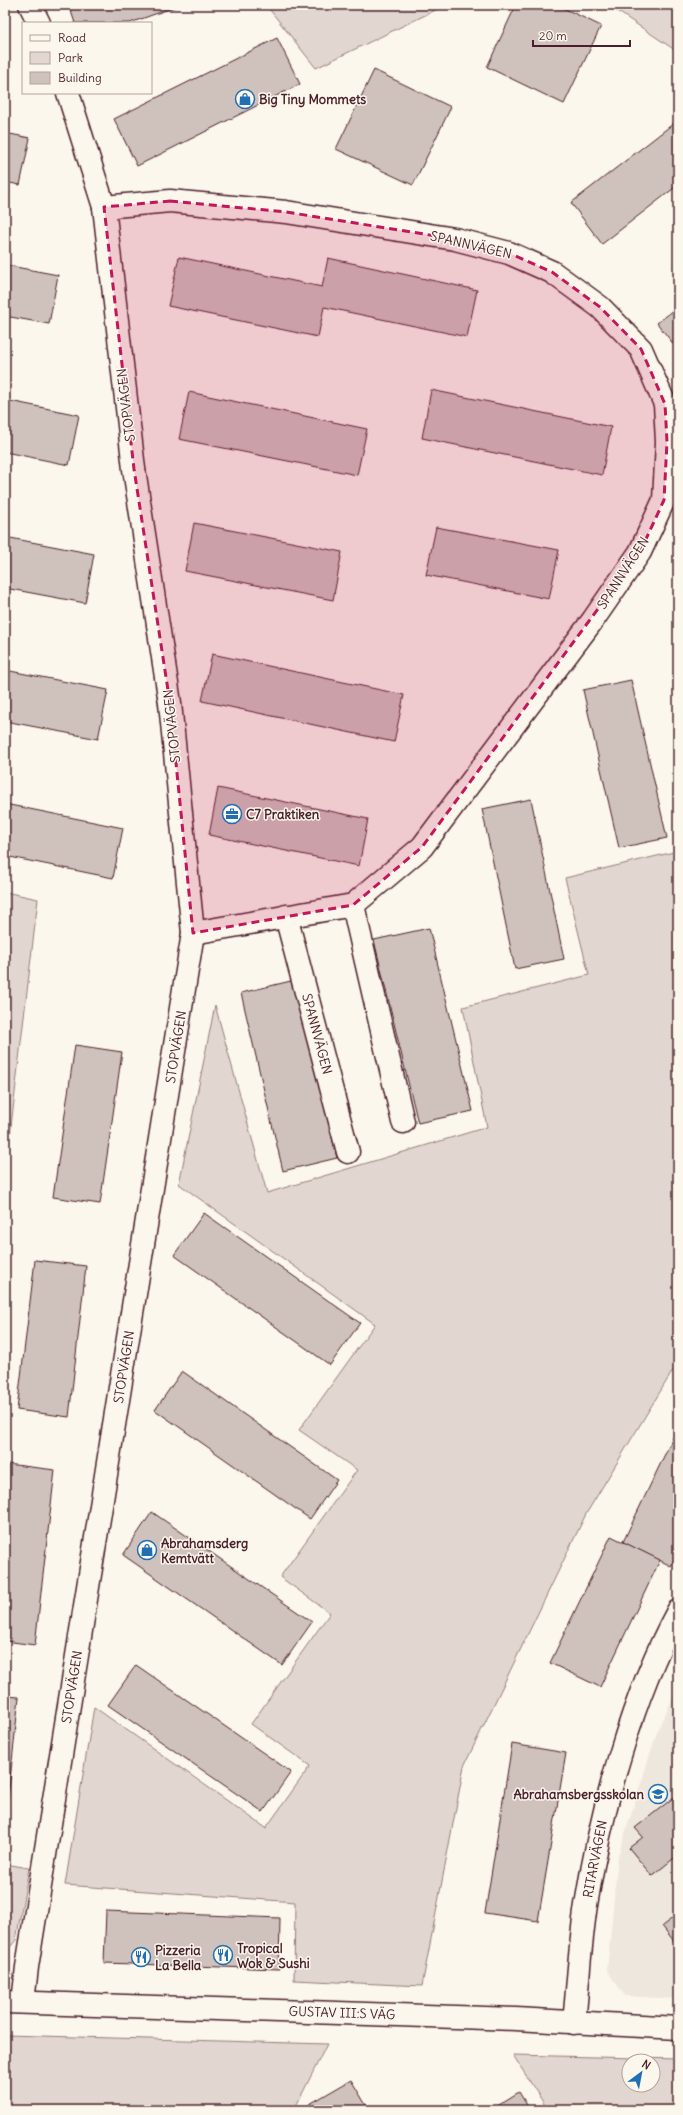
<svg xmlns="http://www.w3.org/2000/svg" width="683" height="2115" font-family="Delius,sans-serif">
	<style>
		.built { fill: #eee7de }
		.green { fill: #e2d7d0; stroke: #967b7e; fill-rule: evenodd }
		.building { fill: #cfc2bc; stroke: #4a1f2b }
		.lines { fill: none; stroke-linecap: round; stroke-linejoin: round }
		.minor-casing { stroke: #4a1f2b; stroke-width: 25 }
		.minor { stroke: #fbf7ec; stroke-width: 22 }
		.marked { fill: #c2185b; fill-opacity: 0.2; stroke: #c2185b; stroke-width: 3; stroke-dasharray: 8 5; stroke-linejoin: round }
		.labels { text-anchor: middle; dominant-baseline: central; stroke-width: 3; stroke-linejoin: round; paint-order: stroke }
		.poi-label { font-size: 13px; font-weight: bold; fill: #4a1f2b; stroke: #fbf7ec; text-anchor: start }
		.street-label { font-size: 13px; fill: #4a1f2b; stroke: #fbf7ec }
	</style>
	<rect width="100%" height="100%" fill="#fbf7ec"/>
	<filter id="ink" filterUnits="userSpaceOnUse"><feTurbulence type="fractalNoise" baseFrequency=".025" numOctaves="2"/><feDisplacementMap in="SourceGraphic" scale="8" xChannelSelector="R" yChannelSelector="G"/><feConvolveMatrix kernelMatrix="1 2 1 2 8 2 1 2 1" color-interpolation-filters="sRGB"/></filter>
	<g filter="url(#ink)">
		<polygon class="built" points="678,1687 678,1999 625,1996 607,1971 618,1856 657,1732"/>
		<g class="green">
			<polygon points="266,5 446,5 316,68"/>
			<polygon points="608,5 678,5 678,52"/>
			<polygon points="678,851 678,1362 586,1514 464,1766 422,1986 294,1980 295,1902 65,1885 94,1707 266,1828 310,1766 251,1724 330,1613 280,1577 357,1470 299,1430 375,1324 179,1184 215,1005 267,1193 487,1127 463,1007 589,975 565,878"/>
			<polygon points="5,892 38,899 5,1177"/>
			<polygon points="5,1864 29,1868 16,1940 5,1953"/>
			<polygon points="5,2035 327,2044 294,2110 5,2110"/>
			<path d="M513,2055L678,2059V2110H548ZM629,2061H653V2085H629Z"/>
		</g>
		<g class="building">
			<polygon points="69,5 180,5 130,23 75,23"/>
			<polygon points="516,5 557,5 601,26 564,104 487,67"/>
			<polygon points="277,38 300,84 137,166 114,119"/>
			<polygon points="374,70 451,107 413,185 336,149"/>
			<polygon points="678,120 678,185 602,244 571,203"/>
			<polygon points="5,133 30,138 20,185 5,182"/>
			<polygon points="179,257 322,287 328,258 477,290 467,337 324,307 318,337 168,306"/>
			<polygon points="5,265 58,275 49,324 5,316"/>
			<polygon points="678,307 678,350 657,323"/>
			<polygon points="431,390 611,427 602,475 422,438"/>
			<polygon points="189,392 367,429 357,475 179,439"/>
			<polygon points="5,400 79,415 69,465 5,452"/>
			<polygon points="194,523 342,552 333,600 185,571"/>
			<polygon points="436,527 559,550 549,599 426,575"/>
			<polygon points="5,537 94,554 85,603 5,588"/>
			<polygon points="212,654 404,695 394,742 202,701"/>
			<polygon points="5,670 108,690 98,739 5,721"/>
			<polygon points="631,680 667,838 619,848 583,690"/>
			<polygon points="218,788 368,819 359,866 209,835"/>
			<polygon points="531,799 564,959 515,969 482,809"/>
			<polygon points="5,804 123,828 113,878 5,856"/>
			<polygon points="429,928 473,1111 418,1123 374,940"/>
			<polygon points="295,980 337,1158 283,1171 241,993"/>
			<polygon points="75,1045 122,1052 100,1204 53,1197"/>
			<polygon points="204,1213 360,1323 330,1365 174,1255"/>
			<polygon points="35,1260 86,1266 69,1417 17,1410"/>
			<polygon points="182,1371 337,1480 310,1519 155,1410"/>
			<polygon points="678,1427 678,1552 671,1566 623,1542"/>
			<polygon points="7,1464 55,1470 35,1645 5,1641 5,1483"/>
			<polygon points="152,1512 312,1622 282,1665 123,1555"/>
			<polygon points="611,1536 660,1560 600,1687 550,1663"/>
			<polygon points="136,1665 291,1772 263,1812 108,1705"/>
			<polygon points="5,1696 19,1697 5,1826"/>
			<polygon points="512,1744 566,1753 538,1921 485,1913"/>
			<polygon points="678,1794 678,1855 652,1876 629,1848 643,1837 635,1828"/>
			<polygon points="106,1911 280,1918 279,1969 104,1963"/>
			<polygon points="678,1914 678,1946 662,1926"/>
			<polygon points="351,2080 369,2110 311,2110 308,2105"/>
			<polygon points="519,2092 530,2110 490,2110"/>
		</g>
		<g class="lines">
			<defs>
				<g id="minor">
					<polyline points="30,5 39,23"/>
					<polyline points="104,207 170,201 286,212 455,239 509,253 552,272 600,307 641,349 665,404 667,442 664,500 640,552 593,620 422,847 353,905 193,933"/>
					<polyline points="353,905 403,1122"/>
					<polyline points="286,916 348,1152"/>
					<polyline points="5,2002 516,2019 678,2028"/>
					<polyline points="23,2002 27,1967 193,933 170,703 134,469 104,207 68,93"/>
					<path d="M574,2023C578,1984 580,1944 586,1905C601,1810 632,1696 678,1611"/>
				</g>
			</defs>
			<use href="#minor" class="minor-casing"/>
			<use href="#minor" class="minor"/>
		</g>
	</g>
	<path class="marked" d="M170,201L286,212L455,239L509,253L552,272L600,307L641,349L665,404L667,442L664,500L640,552L422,847L353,905L193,933L170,703L134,469L104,207Z"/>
	<defs>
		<symbol id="shop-ring" viewBox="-11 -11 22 22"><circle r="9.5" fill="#fbf7ec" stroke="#1f6fb2" stroke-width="1.5"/><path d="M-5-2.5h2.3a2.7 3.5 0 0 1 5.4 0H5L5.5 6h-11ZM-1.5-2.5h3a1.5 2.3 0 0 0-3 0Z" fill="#1f6fb2"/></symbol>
		<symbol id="office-ring" viewBox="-11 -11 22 22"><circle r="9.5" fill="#fbf7ec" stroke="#1f6fb2" stroke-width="1.5"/><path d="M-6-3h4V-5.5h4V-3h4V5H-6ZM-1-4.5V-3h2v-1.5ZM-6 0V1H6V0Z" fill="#1f6fb2"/></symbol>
		<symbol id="school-ring" viewBox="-11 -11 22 22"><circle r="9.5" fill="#fbf7ec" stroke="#1f6fb2" stroke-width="1.5"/><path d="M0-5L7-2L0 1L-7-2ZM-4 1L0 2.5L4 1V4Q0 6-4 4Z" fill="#1f6fb2"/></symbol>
		<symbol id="restaurant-ring" viewBox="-11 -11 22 22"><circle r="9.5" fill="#fbf7ec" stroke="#1f6fb2" stroke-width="1.5"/><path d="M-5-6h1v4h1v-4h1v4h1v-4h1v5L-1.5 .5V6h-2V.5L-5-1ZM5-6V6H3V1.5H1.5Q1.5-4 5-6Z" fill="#1f6fb2"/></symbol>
	</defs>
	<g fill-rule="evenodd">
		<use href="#shop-ring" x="234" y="88" width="22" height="22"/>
		<use href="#office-ring" x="221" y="803" width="22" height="22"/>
		<use href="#shop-ring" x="136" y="1539" width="22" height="22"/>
		<use href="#school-ring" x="647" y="1783" width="22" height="22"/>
		<use href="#restaurant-ring" x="212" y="1944" width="22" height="22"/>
		<use href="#restaurant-ring" x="130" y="1946" width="22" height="22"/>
	</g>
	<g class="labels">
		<g class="poi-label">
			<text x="259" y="99">Big Tiny Mommets</text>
			<text x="246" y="814">C7 Praktiken</text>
			<text x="161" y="1543">Abrahamsderg<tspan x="161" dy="15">Kemtvätt</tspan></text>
			<text x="644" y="1794" text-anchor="end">Abrahamsbergsskolan</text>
			<text x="237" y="1948">Tropical<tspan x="237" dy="15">Wok &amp; Sushi</tspan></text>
			<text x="155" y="1950">Pizzeria<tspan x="155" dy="15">La Bella</tspan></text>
		</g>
		<g class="street-label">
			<text transform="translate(471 245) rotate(13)">SPANNVÄGEN</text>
			<text transform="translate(126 405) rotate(-97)">STOPVÄGEN</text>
			<text transform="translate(623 573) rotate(-57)">SPANNVÄGEN</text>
			<text transform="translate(172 726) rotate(-96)">STOPVÄGEN</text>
			<text transform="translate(317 1034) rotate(75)">SPANNVÄGEN</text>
			<text transform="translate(176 1047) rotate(-81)">STOPVÄGEN</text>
			<text transform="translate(124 1367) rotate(-81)">STOPVÄGEN</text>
			<text transform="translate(72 1687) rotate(-81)">STOPVÄGEN</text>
			<text transform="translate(595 1859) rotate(-79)">RITARVÄGEN</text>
			<text transform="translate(342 2013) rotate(2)">GUSTAV III:S VÄG</text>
		</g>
	</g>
	<rect width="683" height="2115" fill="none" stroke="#fbf7ec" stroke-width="20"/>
	<rect x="10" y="10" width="663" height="2095" fill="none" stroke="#4a1f2b" stroke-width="1.5" filter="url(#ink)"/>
	<rect x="22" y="22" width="130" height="72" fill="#fbf7ec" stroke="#b4a19f"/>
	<rect x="30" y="35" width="20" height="6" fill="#fbf7ec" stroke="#b4a19f"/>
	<text x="58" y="42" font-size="12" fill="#4a1f2b">Road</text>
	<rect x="30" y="52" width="20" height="12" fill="#e2d7d0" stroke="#b4a19f"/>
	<text x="58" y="62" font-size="12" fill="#4a1f2b">Park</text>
	<rect x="30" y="72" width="20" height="12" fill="#cfc2bc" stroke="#b4a19f"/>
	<text x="58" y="82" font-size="12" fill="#4a1f2b">Building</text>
	<g transform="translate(641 2073) rotate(32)"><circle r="19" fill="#fbf7ec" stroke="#b4a19f"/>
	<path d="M0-3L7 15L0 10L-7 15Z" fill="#1f6fb2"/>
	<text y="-6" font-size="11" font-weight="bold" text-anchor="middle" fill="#4a1f2b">N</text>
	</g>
	<path d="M533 40v6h97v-6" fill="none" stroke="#4a1f2b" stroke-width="2"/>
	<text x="539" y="40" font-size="12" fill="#4a1f2b" stroke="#fbf7ec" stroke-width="3" paint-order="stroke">20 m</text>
</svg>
